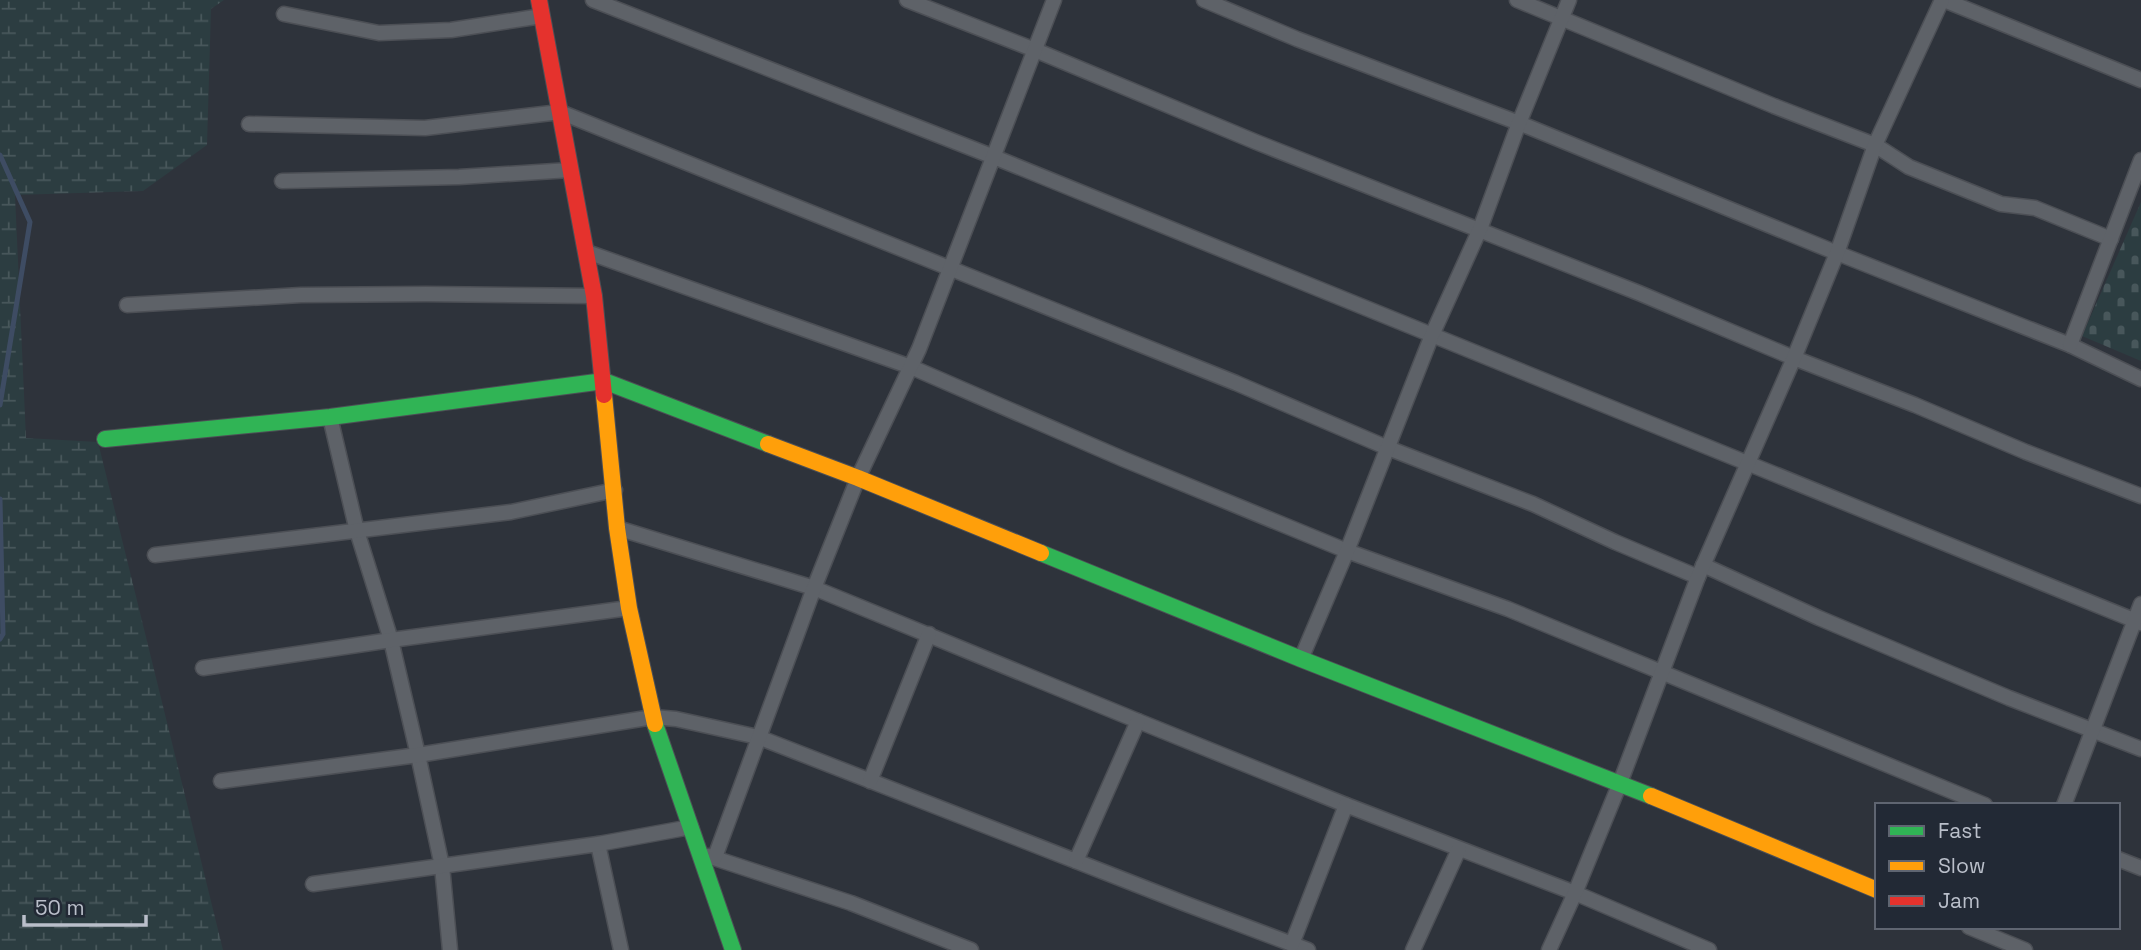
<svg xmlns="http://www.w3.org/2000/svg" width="2141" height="950" font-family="'Space Grotesk',sans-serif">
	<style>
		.wetland { fill: url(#wetland-marsh) }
		.cemetery { fill: url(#cemetery-stones) }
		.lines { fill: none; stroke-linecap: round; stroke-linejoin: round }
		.stream { stroke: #3e4c63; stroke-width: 5 }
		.street-casing { stroke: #4c4f55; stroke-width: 17 }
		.fast-casing { stroke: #4c4f55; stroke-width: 18 }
		.slow-casing { stroke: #4c4f55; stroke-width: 18 }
		.jam-casing { stroke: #4c4f55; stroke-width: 18 }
		.street { stroke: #5e6268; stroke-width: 14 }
		.fast { stroke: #30b455; stroke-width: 16 }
		.slow { stroke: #ff9f0a; stroke-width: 16 }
		.jam { stroke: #e5322d; stroke-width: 16 }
	</style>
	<defs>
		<pattern id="wetland-marsh" width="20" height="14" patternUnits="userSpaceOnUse" patternTransform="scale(1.75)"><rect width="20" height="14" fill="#2c3d41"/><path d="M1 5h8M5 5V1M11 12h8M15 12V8" fill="none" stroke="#48575b"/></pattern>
		<pattern id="cemetery-stones" width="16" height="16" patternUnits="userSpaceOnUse" patternTransform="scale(1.75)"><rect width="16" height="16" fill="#2c3d41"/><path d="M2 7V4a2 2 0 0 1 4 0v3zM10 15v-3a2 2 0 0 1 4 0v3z" fill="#48575b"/></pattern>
	</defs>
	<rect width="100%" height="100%" fill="#2e333b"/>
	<polygon class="wetland" points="0,0 224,0 211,9 207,145 143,191 15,195 26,438 98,442 223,950 0,950"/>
	<polygon class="cemetery" points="2141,202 2141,361 2082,336"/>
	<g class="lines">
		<g class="stream">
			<polyline points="0,155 30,222 0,405"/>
			<polyline points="0,499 3,634 0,639"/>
		</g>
		<defs>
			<g id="street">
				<polyline points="593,0 994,157 2141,623"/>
				<polyline points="907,0 1035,50 1256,142 1639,293 1794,358 1915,405 2026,452 2141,496"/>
				<polyline points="1204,0 1297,39 1519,123 1837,253 2070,345 2141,379"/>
				<polyline points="1517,0 1774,106 1875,145 1909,167 2001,204 2035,208 2111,239"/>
				<polyline points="1944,0 2141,80"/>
				<polyline points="284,14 379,33 451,30 542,16"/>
				<polyline points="249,124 425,128 560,112 1236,383 1388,448 1533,504 1615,542 1698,577"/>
				<polyline points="282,181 459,177 570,170"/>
				<polyline points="587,252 911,367 1123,459 1347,551 1508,609 1985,805"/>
				<polyline points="127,305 301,295 426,294 594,296"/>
				<polyline points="2070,345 2141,160"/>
				<polyline points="330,417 357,531 391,640 418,755 442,866 450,950"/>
				<polyline points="617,528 814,588 1138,721 1346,805 1575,893 1709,950"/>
				<polyline points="155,555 511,512 615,490"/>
				<polyline points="1703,565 1819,618 2009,698 2141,749"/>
				<polyline points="1301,659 1347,551 1432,335 1480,229 1519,123 1569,0"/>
				<polyline points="203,668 391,640 629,608"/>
				<polyline points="221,781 418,755 653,717 676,719 758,737 1186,904 1308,950"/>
				<polyline points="870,781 929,634"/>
				<polyline points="2064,805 2141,604"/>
				<polyline points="598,844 621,950"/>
				<polyline points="708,856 851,903 971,950"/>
				<polyline points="715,857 814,588 858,478 919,349 1054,0"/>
				<polyline points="2118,859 2141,868"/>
				<polyline points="1076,861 1138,721"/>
				<polyline points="313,884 598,844 691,827"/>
				<polyline points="1969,927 2025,950"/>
				<polyline points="1292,944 1346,805"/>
				<polyline points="1413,950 1459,849"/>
				<polyline points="1549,950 1575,893 1620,783 1698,577 1794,358 1837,253 1875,145 1942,0"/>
			</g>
			<g id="fast">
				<polyline points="105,439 330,417 604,381 768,444"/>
				<polyline points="1041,553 1301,659 1651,796"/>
				<polyline points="655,724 733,950"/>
			</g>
			<g id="slow">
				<polyline points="604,395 617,528 629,608 655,724"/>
				<polyline points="768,444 858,478 1041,553"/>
				<polyline points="1651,796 1877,890"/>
			</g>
			<polyline id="jam" points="539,0 594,296 604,395"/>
		</defs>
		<use href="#street" class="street-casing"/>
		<use href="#fast" class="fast-casing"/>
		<use href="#slow" class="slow-casing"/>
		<use href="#jam" class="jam-casing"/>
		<use href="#street" class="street"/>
		<use href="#fast" class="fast"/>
		<use href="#slow" class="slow"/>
		<use href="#jam" class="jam"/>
	</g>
	<rect x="1875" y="803" width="245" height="126" fill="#222935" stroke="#5f6571" stroke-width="2"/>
	<rect x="1889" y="826" width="35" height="10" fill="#30b455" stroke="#5f6571" stroke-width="2"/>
	<text x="1938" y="838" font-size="21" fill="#babfca">Fast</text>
	<rect x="1889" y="861" width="35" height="10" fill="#ff9f0a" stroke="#5f6571" stroke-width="2"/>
	<text x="1938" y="873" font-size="21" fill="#babfca">Slow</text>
	<rect x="1889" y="896" width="35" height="10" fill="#e5322d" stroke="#5f6571" stroke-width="2"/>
	<text x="1938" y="908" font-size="21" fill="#babfca">Jam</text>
	<path d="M24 915v10h122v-10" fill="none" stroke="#babfca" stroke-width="3.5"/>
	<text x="35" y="915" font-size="21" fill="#babfca" stroke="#222935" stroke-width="5" paint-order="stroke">50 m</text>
</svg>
